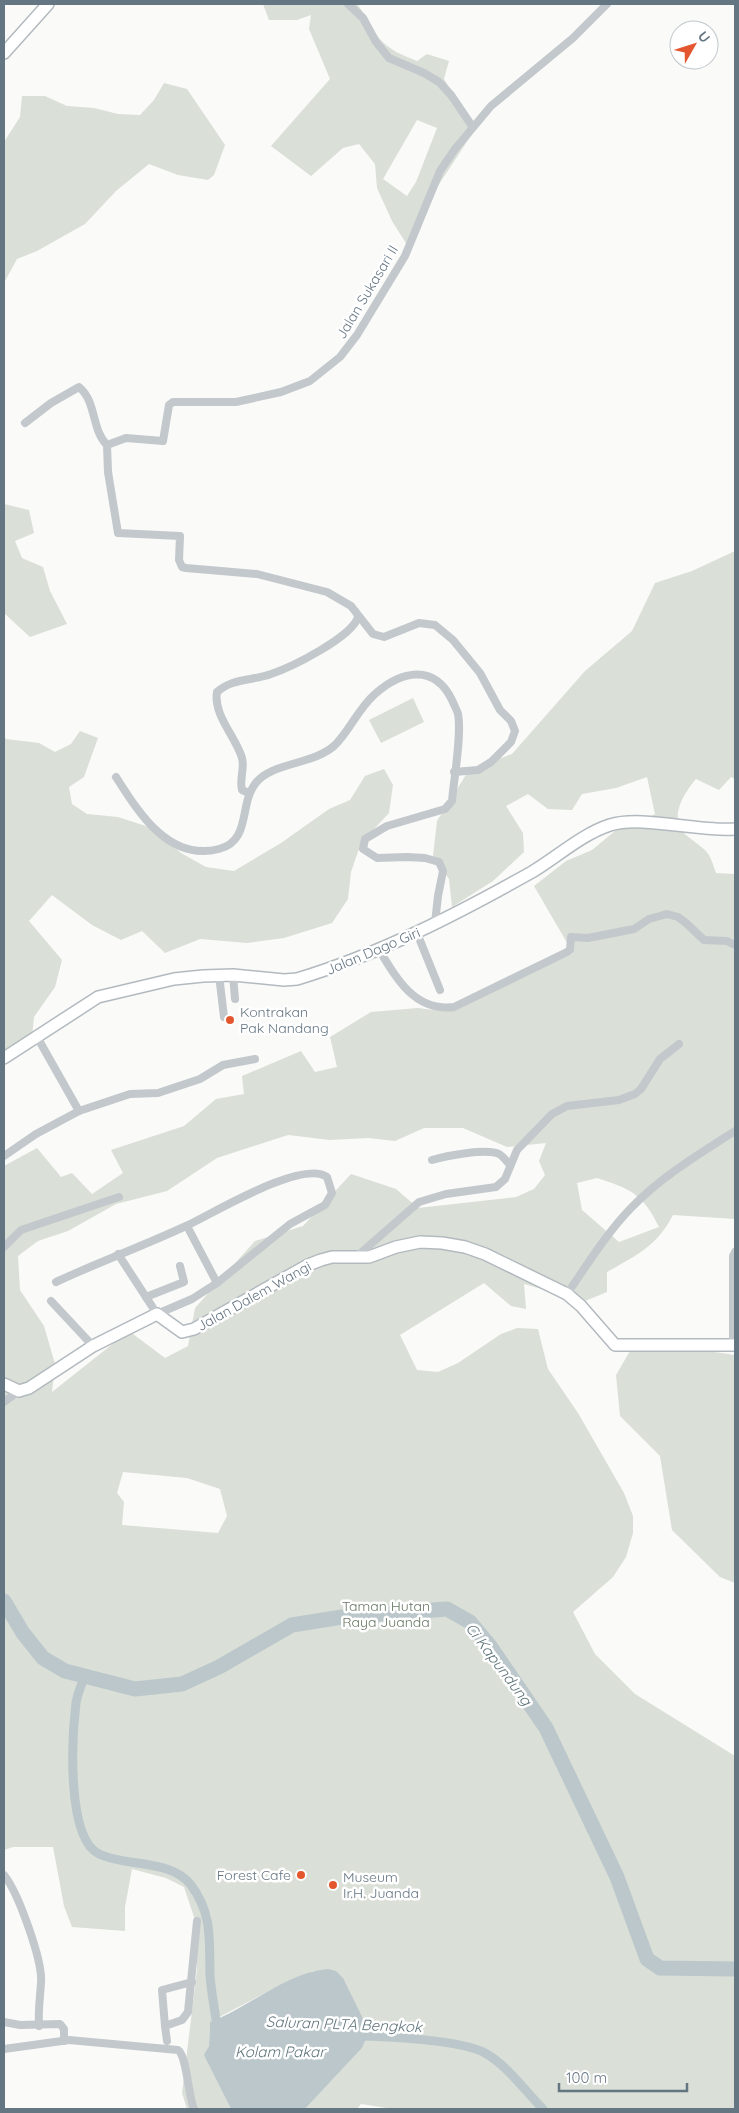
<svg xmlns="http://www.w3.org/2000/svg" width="739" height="2113" font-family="Quicksand,sans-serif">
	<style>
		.green { fill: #dadfd7; fill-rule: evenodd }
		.water { fill: #bbc7cb }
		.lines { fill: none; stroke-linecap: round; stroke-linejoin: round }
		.canal { stroke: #bbc7cb; stroke-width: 9 }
		.river { stroke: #bbc7cb; stroke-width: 15 }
		.secondary-casing { stroke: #b3babf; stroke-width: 14 }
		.street { stroke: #c3c8cc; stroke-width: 8 }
		.secondary { stroke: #fff; stroke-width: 11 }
		.poi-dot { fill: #e4572e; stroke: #fff; stroke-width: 2 }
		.labels { text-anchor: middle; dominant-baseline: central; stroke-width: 5; stroke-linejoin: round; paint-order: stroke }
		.street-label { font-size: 14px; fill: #657683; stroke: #fff }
		.poi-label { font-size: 14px; fill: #657683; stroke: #fff; text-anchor: start }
		.park-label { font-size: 14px; fill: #687a64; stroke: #fff }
		.water-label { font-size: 15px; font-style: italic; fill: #60757c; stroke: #fff }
	</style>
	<rect width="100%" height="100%" fill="#fafaf8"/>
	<g class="green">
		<path d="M263,4H357C366,15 370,27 378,37C389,50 402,55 417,61L427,54L449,61L444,79L469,119L472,134L426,204L409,248L392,221L377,188L375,164L359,144L343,148L311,176L271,146L330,79L309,29L311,15L297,20H269ZM417,120L437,128L416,182L407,196L383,179Z"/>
		<polygon points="164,83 187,89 225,145 214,175 208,180 178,175 149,164 116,191 85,224 37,251 17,259 4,283 4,142 20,117 22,96 45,96 67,106 94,108 118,114 140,115 154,100"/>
		<polygon points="4,504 29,510 34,533 15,541 22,558 43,567 50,591 67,624 30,637 4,613"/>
		<path d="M735,551V779L731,777L719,790L696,779C684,793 668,818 685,834C692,841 704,847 709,855C712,860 714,868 716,873L735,874V1219L673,1215C657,1246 637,1255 607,1272V1292L585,1301L524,1284L526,1309L511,1306L484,1283L400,1335L417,1370L438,1372L458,1363L501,1334L517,1328L538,1329L548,1369L578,1413L624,1493L633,1516V1533L626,1557L613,1577L573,1612L595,1654L635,1694L735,1756V2109H393L361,2104L357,2109H305L362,2048L314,1971L280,1985L210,2022L209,2046L205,2055L231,2109H187L182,2093L197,1970V1926L184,1887L166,1878L132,1869L125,1907V1931L72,1927L64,1906L53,1847H13L4,1850V1166L37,1148L61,1177L72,1173L92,1194L123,1173L111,1150L184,1126L216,1099L244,1094L242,1076L301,1051L315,1072L337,1067L330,1037L371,1012L418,1008L441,1011L573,953L534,886L566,861L592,850L621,826L640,822L655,814L647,777L616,788L582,794L572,810L548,809L528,794L506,806L523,833L524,852L493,881L452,907L449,879L433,856L437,821L469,770L512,754L585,671L632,631L655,583L692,571ZM424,1128H463L507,1147L546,1143L539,1161L545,1175L534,1189L516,1197L418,1208L396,1189L351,1174L303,1226L255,1241L195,1308L188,1346L165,1358L129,1331L52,1392L55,1364L44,1326L20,1290L18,1256L38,1241L68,1231L116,1204L167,1191L217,1158L288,1135L330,1140L368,1138L395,1141ZM597,1178C631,1189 643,1194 659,1227L619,1242L582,1210L577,1183ZM123,1472L187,1478L220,1489L227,1516L218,1533L122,1525L124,1502L117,1493Z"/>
		<polygon points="413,698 424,722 381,743 369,720"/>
		<polygon points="80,731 98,738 84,777 69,787 72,804 87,814 118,817 152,828 181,853 206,867 234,871 281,843 329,809 350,800 365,776 384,769 393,785 389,813 361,843 351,872 348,899 332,923 284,938 247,943 200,939 165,953 142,931 121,940 92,925 52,895 29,921 62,960 55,987 34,1017 32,1037 4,1057 4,736 6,739 39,743 55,752 71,744"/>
		<polygon points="673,1346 735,1355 735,1583 720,1577 672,1530 660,1456 620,1416 616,1375 630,1351"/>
	</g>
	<path class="water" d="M328,1969L336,1971L343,1978L367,2027V2036L362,2048L305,2109H231L204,2055L209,2046L210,2022C250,2007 285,1973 328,1969Z"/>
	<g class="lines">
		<g class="canal">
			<path d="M84,1678C81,1686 77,1695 76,1703C72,1735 66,1838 99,1854C126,1867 171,1859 191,1885C213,1915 209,1940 210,1975C211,1990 214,2005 216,2020"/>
			<path d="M356,2036C384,2036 462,2040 485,2053C507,2065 525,2091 543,2109"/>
		</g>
		<polyline class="river" points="4,1601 23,1633 43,1658 65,1671 135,1689 182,1684 219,1667 292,1625 342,1617 447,1609 470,1622 490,1646 546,1728 617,1877 647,1959 660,1968 735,1969"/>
		<defs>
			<g id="secondary">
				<polyline points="4,53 48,4"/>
				<path d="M4,1058L98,997L174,979L203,976L233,975L284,980L297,979C380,954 457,914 532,872C557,857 582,834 610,825C642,815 698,832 735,829"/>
				<polyline points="4,1384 19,1391 29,1388 93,1346 157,1314 182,1332 194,1329 308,1265 321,1260 332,1257 369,1257 396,1247 420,1242 442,1243 465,1247 485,1254 567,1294 581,1306 615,1345 735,1345"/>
			</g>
		</defs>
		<use href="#secondary" class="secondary-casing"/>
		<g class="street">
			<polyline points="348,4 363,18 376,42 389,58 424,73 439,82 451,95 472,126"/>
			<path d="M25,423L51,403L79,387C97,402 91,429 107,445"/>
			<polyline points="454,772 478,770 491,762 511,742 515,731 511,721 500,710 480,673 453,640 435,625 419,623 384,637 373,634 351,606 327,592 257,574 186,568 182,567 179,560 180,536 118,533 108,472 107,445 126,438 163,441 169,405 173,402 236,402 281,392 310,381 340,357 357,335 405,256 440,171 455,149 491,106 573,38 607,4"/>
			<path d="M116,777C139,813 169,862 219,849C251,841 239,805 255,784C271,762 314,765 335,745C350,730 358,709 375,694C401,671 434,663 452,700C454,705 457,710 458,714C462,734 454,778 452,801L445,809L387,826L365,839L363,849L377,858L407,857L425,858L439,862L443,871L438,896L435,923"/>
			<path d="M249,793L242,790C239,779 245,769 242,758C236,737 213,715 217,692C232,678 252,681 271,674C292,667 352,637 358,617"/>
			<polyline points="417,933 440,990"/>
			<path d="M380,951C396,979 416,1012 454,1007L567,952L570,950L571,937L588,938L634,929L649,919L667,914L678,917L686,923L704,940L727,941L735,945"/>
			<polyline points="219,975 224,1017"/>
			<polyline points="233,975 235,999"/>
			<polyline points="36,1035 79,1111"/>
			<polyline points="4,1156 36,1134 79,1111 130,1094 158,1093 200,1079 223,1065 255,1059"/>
			<path d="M432,1160C445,1156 487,1148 499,1154C503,1156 507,1162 510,1165"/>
			<polyline points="4,1247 21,1230 119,1197"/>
			<polyline points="118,1254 157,1314 192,1299 217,1283 187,1226"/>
			<polyline points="355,1258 419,1202 446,1194 496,1187 505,1179 517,1150 552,1114 567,1106 619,1100 635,1094 641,1089 660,1059 679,1044"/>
			<path d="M56,1282C99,1262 143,1246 186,1226C212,1214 302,1159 327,1177L332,1193L325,1205L290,1224L217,1283"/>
			<path d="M567,1294C587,1265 606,1234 631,1208C661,1177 699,1154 735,1131"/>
			<polyline points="146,1297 184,1282 180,1266"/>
			<polyline points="51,1301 93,1346"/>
			<polyline points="733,1345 733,1256 735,1252"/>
			<polyline points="4,1402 19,1391"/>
			<path d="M4,1875C18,1892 43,1961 41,1983C40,1998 38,2011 39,2026"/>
			<polyline points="4,2022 20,2025 60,2024 64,2029 64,2041"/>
			<polyline points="165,2026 162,1990 192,1982"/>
			<polyline points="167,2041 165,2026 182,2020 188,2012 197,1921"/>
			<path d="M4,2049L69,2040L178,2050C187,2056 188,2096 194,2109"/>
		</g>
		<use href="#secondary" class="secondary"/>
	</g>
	<g class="poi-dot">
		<circle cx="230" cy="1020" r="5"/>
		<circle cx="301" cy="1875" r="5"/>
		<circle cx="333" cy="1885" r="5"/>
	</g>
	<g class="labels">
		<g class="street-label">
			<text transform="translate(367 292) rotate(-59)">Jalan Sukasari II</text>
			<text transform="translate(373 951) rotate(-23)">Jalan Dago Giri</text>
			<text transform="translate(254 1296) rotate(-29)">Jalan Dalem Wangi</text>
		</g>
		<g class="poi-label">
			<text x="240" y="1012">Kontrakan<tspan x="240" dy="16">Pak Nandang</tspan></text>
			<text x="291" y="1875" text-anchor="end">Forest Cafe</text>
			<text x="343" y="1877">Museum<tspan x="343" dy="16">Ir.H. Juanda</tspan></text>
		</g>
		<g class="park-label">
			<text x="386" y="1606">Taman Hutan<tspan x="386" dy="16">Raya Juanda</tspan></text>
		</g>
		<g class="water-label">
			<text transform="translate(499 1664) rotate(53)">Ci Kapundung</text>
			<text transform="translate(344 2024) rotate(2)">Saluran PLTA Bengkok</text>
			<text x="280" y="2051">Kolam Pakar</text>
		</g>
	</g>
	<rect width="739" height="2113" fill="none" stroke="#657683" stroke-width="10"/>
	<g transform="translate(694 45) rotate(51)"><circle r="24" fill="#ffffff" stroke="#c1c8cd"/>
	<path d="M0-4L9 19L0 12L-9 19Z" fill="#e4572e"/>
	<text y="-8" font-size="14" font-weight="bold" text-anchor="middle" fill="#657683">U</text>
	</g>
	<path d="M559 2083v8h128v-8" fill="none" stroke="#657683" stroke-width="2.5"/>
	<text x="566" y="2083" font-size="15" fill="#657683" stroke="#ffffff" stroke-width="4" paint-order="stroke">100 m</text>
</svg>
